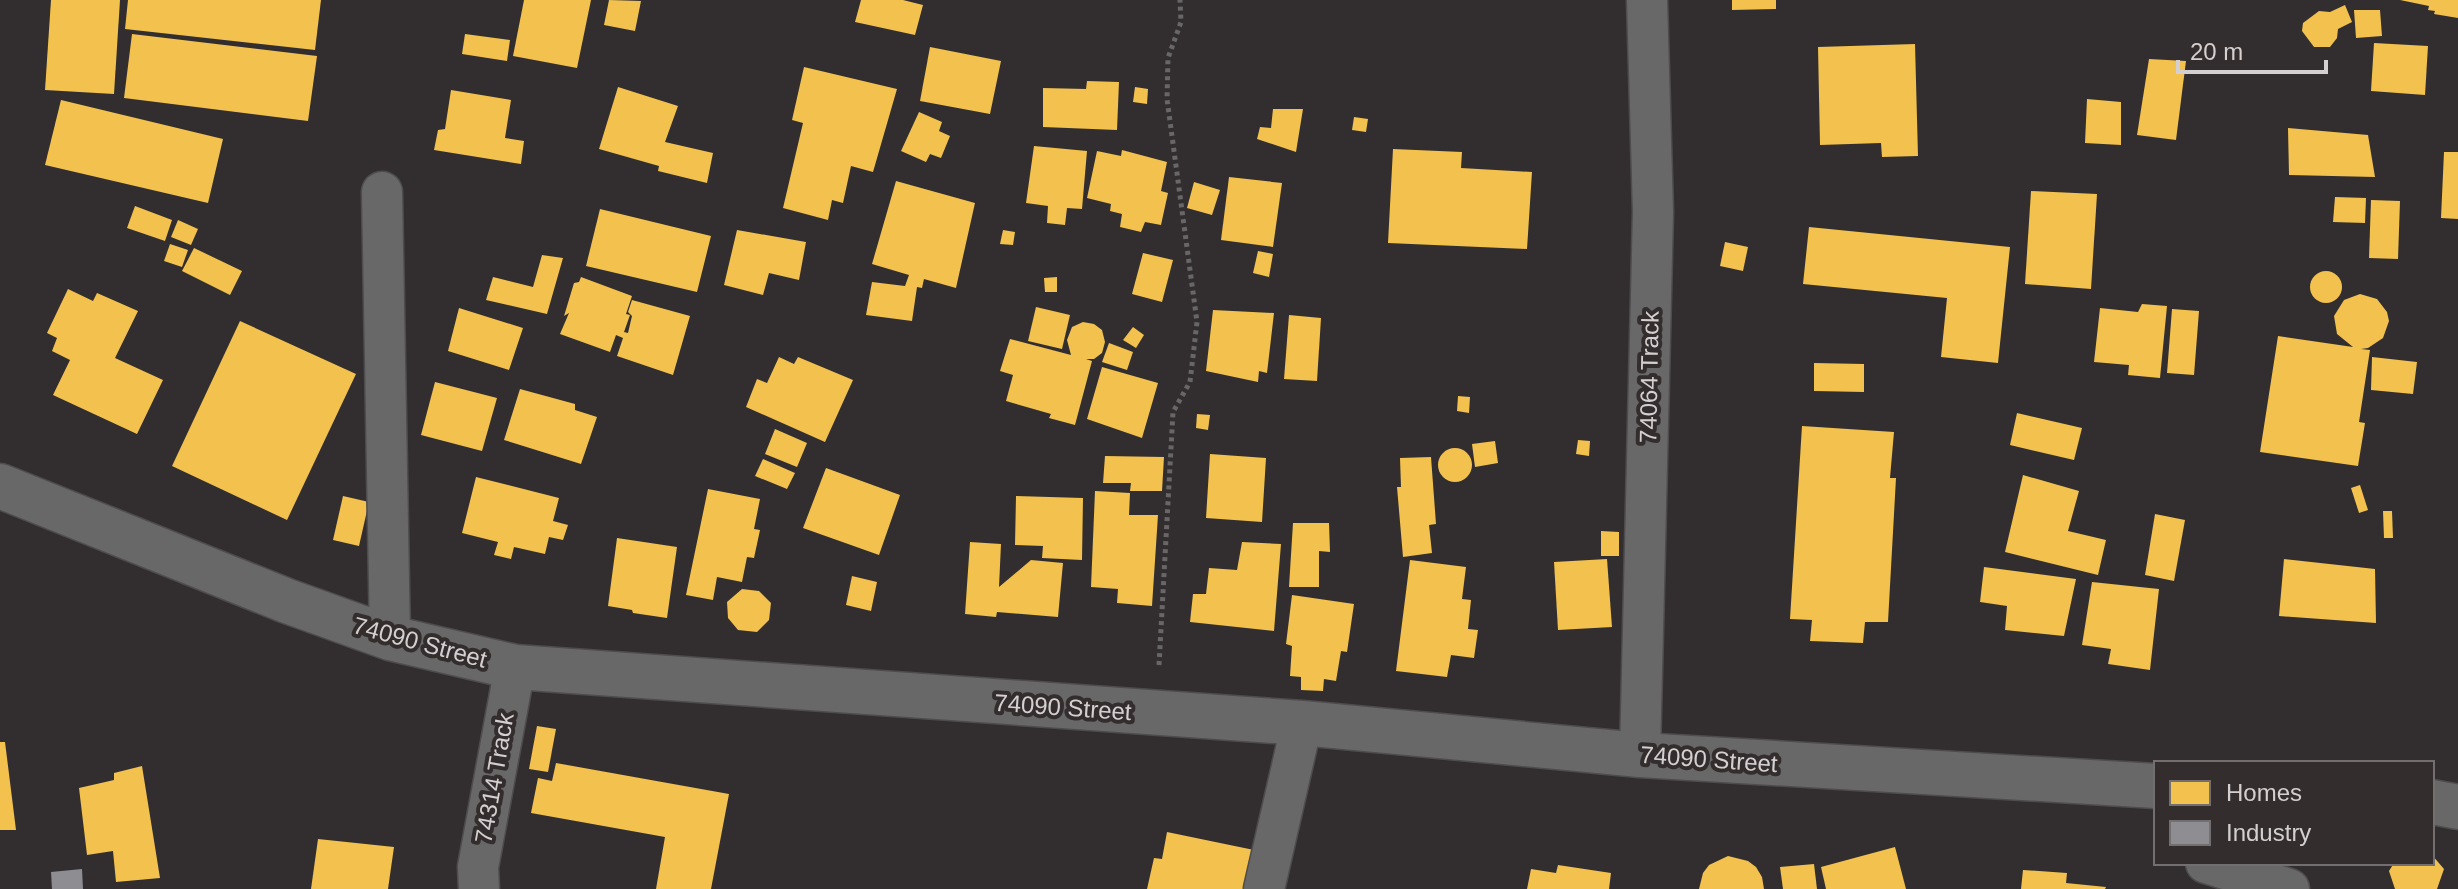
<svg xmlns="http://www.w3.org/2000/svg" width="2458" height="889" font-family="Helvetica,sans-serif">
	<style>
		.homes { fill: #f2c14e }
		.industry { fill: #8d8d92 }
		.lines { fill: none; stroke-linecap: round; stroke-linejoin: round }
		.minor-casing { stroke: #4e4c4c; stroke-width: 43 }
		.tertiary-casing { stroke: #4e4c4c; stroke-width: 47 }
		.path { stroke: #686666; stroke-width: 5; stroke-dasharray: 4 4; stroke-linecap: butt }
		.minor { stroke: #696868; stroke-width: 40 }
		.tertiary { stroke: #696868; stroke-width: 44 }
		.labels { text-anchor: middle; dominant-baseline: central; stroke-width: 8; stroke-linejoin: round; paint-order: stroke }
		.street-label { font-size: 24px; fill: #d4d0d1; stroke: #332d2e }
	</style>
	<rect width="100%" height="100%" fill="#322e2f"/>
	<g class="homes">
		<polygon points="51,0 120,0 114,94 45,90"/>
		<polygon points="128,0 321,0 315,50 125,29"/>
		<polygon points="524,0 591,0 577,68 513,56"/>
		<polygon points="609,0 641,1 635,31 604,25"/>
		<polygon points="861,0 903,0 923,5 915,35 855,22"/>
		<polygon points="1732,0 1776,0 1776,9 1732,10"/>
		<polygon points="2400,0 2458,0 2458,18 2434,14 2435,11 2428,10 2429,6"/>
		<polygon points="2345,5 2352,22 2338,29 2337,38 2330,47 2314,47 2302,31 2303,23 2319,11 2330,12"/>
		<polygon points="2354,10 2380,10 2382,36 2356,38"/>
		<polygon points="132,34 317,56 308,121 124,98"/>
		<polygon points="465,34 510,40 507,61 462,54"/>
		<polygon points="2374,43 2428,46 2425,95 2371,91"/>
		<polygon points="1915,44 1918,156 1882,157 1881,143 1820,145 1818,47"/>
		<polygon points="930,47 1001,61 990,114 920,101"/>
		<polygon points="2149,59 2186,61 2176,140 2137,135"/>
		<polygon points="804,67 897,89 873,172 851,166 843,203 832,200 828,220 783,208 803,123 792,120"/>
		<polygon points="1087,81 1119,82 1117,130 1043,127 1043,88 1086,89"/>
		<polygon points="618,87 678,106 665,142 713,153 707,183 658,171 659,166 599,149"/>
		<polygon points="1135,87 1148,89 1147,104 1133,102"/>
		<polygon points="451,90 511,100 505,138 524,141 521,164 434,150 438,130 445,129"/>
		<polygon points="2087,99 2121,102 2121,145 2085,143"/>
		<polygon points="61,100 223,139 208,203 45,165"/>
		<polygon points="1273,109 1303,109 1296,152 1257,139 1260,127 1271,128"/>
		<polygon points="919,112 942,122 939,131 950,136 941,158 930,154 926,162 901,151"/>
		<polygon points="1354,117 1368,119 1366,132 1352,130"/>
		<polygon points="2288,128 2368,135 2375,177 2289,175"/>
		<polygon points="1034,146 1087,151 1082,209 1067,208 1065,225 1047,223 1048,206 1026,203"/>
		<polygon points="1393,149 1462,152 1461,168 1532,172 1527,249 1388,243"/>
		<polygon points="1122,150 1167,162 1161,191 1168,193 1161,225 1145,222 1141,232 1120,227 1122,214 1110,211 1111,204 1087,198 1097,151 1121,156"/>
		<polygon points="2444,152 2458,152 2458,219 2441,218"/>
		<polygon points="1229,177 1282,183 1273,247 1221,240"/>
		<polygon points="896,181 975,203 956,288 924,279 922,288 917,287 912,321 866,315 872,282 905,286 909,275 872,264"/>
		<polygon points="1194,182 1220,190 1212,215 1187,208"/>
		<polygon points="2031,191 2097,194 2091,289 2025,284"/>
		<polygon points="2335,197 2366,198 2365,223 2333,222"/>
		<polygon points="2371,200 2400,201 2398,259 2369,258"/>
		<polygon points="135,206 172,220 165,241 127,228"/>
		<polygon points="600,209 711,236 697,292 586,266"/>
		<polygon points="178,220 198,229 191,245 171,237"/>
		<polygon points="1809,227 2010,247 1998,363 1941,357 1947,298 1803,284"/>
		<polygon points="737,230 806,242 799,280 769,273 763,295 724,285"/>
		<polygon points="1003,230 1015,232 1013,245 1000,244"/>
		<polygon points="1725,242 1748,247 1743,271 1720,266"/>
		<polygon points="170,244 188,250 182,267 164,261"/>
		<polygon points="194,248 242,271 230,295 182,271"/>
		<polygon points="1258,251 1273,254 1269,277 1253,273"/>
		<polygon points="1143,253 1173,260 1162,302 1132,294"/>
		<polygon points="542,255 563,258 547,314 486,300 493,277 533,287"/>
		<circle cx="2326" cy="287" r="16"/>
		<polygon points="581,277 632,296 626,314 630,315 624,332 628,333 632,316 628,312 632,300 690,316 673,375 617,356 623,338 616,335 610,352 560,334 569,313 564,316 574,283 579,282"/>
		<polygon points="1057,277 1057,292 1045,292 1044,278"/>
		<polygon points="68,289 93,301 97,293 138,311 115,358 163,380 137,434 53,395 70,360 52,351 57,338 47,333"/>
		<polygon points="2360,294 2377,299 2387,312 2389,321 2383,338 2368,348 2361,349 2370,350 2359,422 2365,423 2358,466 2260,452 2278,336 2353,347 2337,334 2334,316 2344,300"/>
		<polygon points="2142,304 2167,306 2160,378 2128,375 2129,365 2094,362 2100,308 2138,312"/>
		<polygon points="1036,307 1070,315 1062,349 1028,341"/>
		<polygon points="459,308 523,328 509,370 448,351"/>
		<polygon points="2172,309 2199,311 2194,375 2167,373"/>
		<polygon points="1213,310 1274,313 1267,373 1259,371 1258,382 1206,371"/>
		<polygon points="1289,315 1321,318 1317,381 1284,379"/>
		<polygon points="240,321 356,374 287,520 172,466"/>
		<polygon points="1083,322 1094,324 1102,330 1105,342 1102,353 1094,359 1086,359 1092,361 1075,425 1049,418 1051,414 1006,401 1013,375 1000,371 1010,339 1071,355 1067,340 1072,327"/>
		<polygon points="1133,327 1144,335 1136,348 1123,340"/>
		<polygon points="1109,343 1133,352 1127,370 1102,362"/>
		<polygon points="779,357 794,364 798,357 853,380 825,442 746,407 757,379 767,383"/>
		<polygon points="2372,357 2417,362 2413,394 2371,390"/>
		<polygon points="1814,363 1864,364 1864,392 1814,391"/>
		<polygon points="1102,367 1158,383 1142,438 1087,419"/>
		<polygon points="435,382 497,398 482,451 421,435"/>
		<polygon points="520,389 575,404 575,410 597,417 581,464 504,440"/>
		<polygon points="1458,396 1470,397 1469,413 1457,411"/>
		<polygon points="2017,413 2082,428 2074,460 2010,445"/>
		<polygon points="1197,414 1210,415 1208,430 1196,428"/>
		<polygon points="1802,426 1894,432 1890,478 1896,478 1888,622 1865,622 1863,643 1810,641 1812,620 1790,619"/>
		<polygon points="775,429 807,443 797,467 765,454"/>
		<polygon points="1578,440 1590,441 1589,456 1576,454"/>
		<polygon points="1495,441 1498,463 1475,467 1472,444"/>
		<circle cx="1455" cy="465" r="17"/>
		<polygon points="1210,454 1266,458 1262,522 1206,518"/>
		<polygon points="1105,456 1164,457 1162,491 1130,491 1131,483 1103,483"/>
		<polygon points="1431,457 1436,524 1429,525 1432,553 1403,557 1397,487 1401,487 1400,458"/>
		<polygon points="763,459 795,473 787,489 755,476"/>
		<polygon points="826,468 900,495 879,555 803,528"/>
		<polygon points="2023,475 2079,491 2068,531 2106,540 2098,575 2005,552"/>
		<polygon points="476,477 559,498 553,521 568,525 563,540 549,537 545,554 514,547 511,559 494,555 498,542 462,533"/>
		<polygon points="2360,485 2368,510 2359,513 2351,488"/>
		<polygon points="708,489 760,499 754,529 760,530 754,558 747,557 742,582 717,577 713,600 686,595"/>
		<polygon points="1095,491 1130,493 1129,515 1158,515 1152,606 1117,603 1118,589 1091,587"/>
		<polygon points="343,496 369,502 359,546 333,540"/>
		<polygon points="1016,496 1083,498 1082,560 1042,558 1043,546 1015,545"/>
		<polygon points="2383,511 2392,511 2393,538 2384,538"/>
		<polygon points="2155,514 2185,520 2174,581 2145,575"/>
		<polygon points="1293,523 1329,523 1330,552 1319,551 1319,587 1289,587"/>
		<polygon points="1601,531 1619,532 1619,556 1601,556"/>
		<polygon points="617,538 677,547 667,618 633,613 632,610 608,606"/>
		<polygon points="970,542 1001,544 999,587 1031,560 1063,563 1058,617 997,612 996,617 965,614"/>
		<polygon points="1242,542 1281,544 1274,631 1190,622 1193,594 1206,594 1209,568 1237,570"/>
		<polygon points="1607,559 1612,627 1558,630 1554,562"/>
		<polygon points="2284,559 2375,569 2376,623 2279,616"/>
		<polygon points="1410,560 1466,567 1462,599 1471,600 1468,629 1478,630 1474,658 1451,655 1447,677 1396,671"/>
		<polygon points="1984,567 2076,579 2064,636 2005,630 2007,606 1980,602"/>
		<polygon points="852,576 877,582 871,611 846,605"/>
		<polygon points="2092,582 2159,589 2150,670 2108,664 2111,649 2082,645"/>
		<polygon points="742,589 759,591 771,603 769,620 757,632 738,630 728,618 727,602"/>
		<polygon points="1292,595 1354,604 1347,652 1341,651 1336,681 1324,679 1323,691 1301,690 1301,677 1290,676 1292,646 1286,644"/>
		<polygon points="537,726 556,729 548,772 529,769"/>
		<polygon points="0,742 5,742 16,830 0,830"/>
		<polygon points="556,763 729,794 711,889 656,889 665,837 531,813 538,778 552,781"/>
		<polygon points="142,766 160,878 116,882 113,851 87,855 79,788 114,780 114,773"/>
		<polygon points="1167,832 1254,850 1245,889 1147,889 1154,858 1162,859"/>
		<polygon points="318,839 394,847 388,889 311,889"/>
		<polygon points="1895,847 1906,889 1826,889 1821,867"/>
		<polygon points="2432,855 2444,869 2437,889 2395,889 2389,871 2394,863 2432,863"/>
		<polygon points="1728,856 1748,861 1756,867 1762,877 1764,889 1699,889 1703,873 1709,865"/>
		<polygon points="1814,864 1817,889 1783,889 1780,867"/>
		<polygon points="1558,865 1611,873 1609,889 1527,889 1531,869 1556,873"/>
		<polygon points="2023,870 2067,873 2066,883 2106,887 2105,889 2021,889"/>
	</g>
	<polygon class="industry" points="82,869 83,889 52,889 51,872"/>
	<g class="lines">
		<defs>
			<g id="minor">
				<polyline points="382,192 390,638"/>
				<polyline points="1640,755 1653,212 1647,0"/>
				<polyline points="2206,863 2289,889"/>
				<polyline points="479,889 478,867 515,667"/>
				<polyline points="1264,889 1302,723"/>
			</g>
			<g id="tertiary">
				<polyline points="0,486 287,601 390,638 515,667 1302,723 1640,755 2156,786"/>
				<polyline points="2432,802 2458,807"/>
			</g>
		</defs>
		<use href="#minor" class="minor-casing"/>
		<use href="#tertiary" class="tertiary-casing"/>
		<polyline class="path" points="1159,665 1173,412 1190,382 1197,322 1167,99 1168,58 1181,22 1180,0"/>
		<use href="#minor" class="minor"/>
		<use href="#tertiary" class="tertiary"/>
	</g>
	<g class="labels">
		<g class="street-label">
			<text transform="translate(1649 377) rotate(-89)">74064 Track</text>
			<text transform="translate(420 642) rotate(15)">74090 Street</text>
			<text transform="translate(1063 707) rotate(4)">74090 Street</text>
			<text transform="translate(1709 759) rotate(4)">74090 Street</text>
			<text transform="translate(494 778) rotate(-80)">74314 Track</text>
		</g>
	</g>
	<rect x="2154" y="761" width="280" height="104" fill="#332d2e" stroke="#736e6f" stroke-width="2"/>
	<rect x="2170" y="781" width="40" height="24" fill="#f2c14e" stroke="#736e6f" stroke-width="2"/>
	<text x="2226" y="801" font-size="24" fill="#d4d0d1">Homes</text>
	<rect x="2170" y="821" width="40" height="24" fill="#8d8d92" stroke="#736e6f" stroke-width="2"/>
	<text x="2226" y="841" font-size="24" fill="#d4d0d1">Industry</text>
	<path d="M2178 60v12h148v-12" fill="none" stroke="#d4d0d1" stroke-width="4"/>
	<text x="2190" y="60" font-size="24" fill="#d4d0d1" stroke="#332d2e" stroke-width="6" paint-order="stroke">20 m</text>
</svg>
